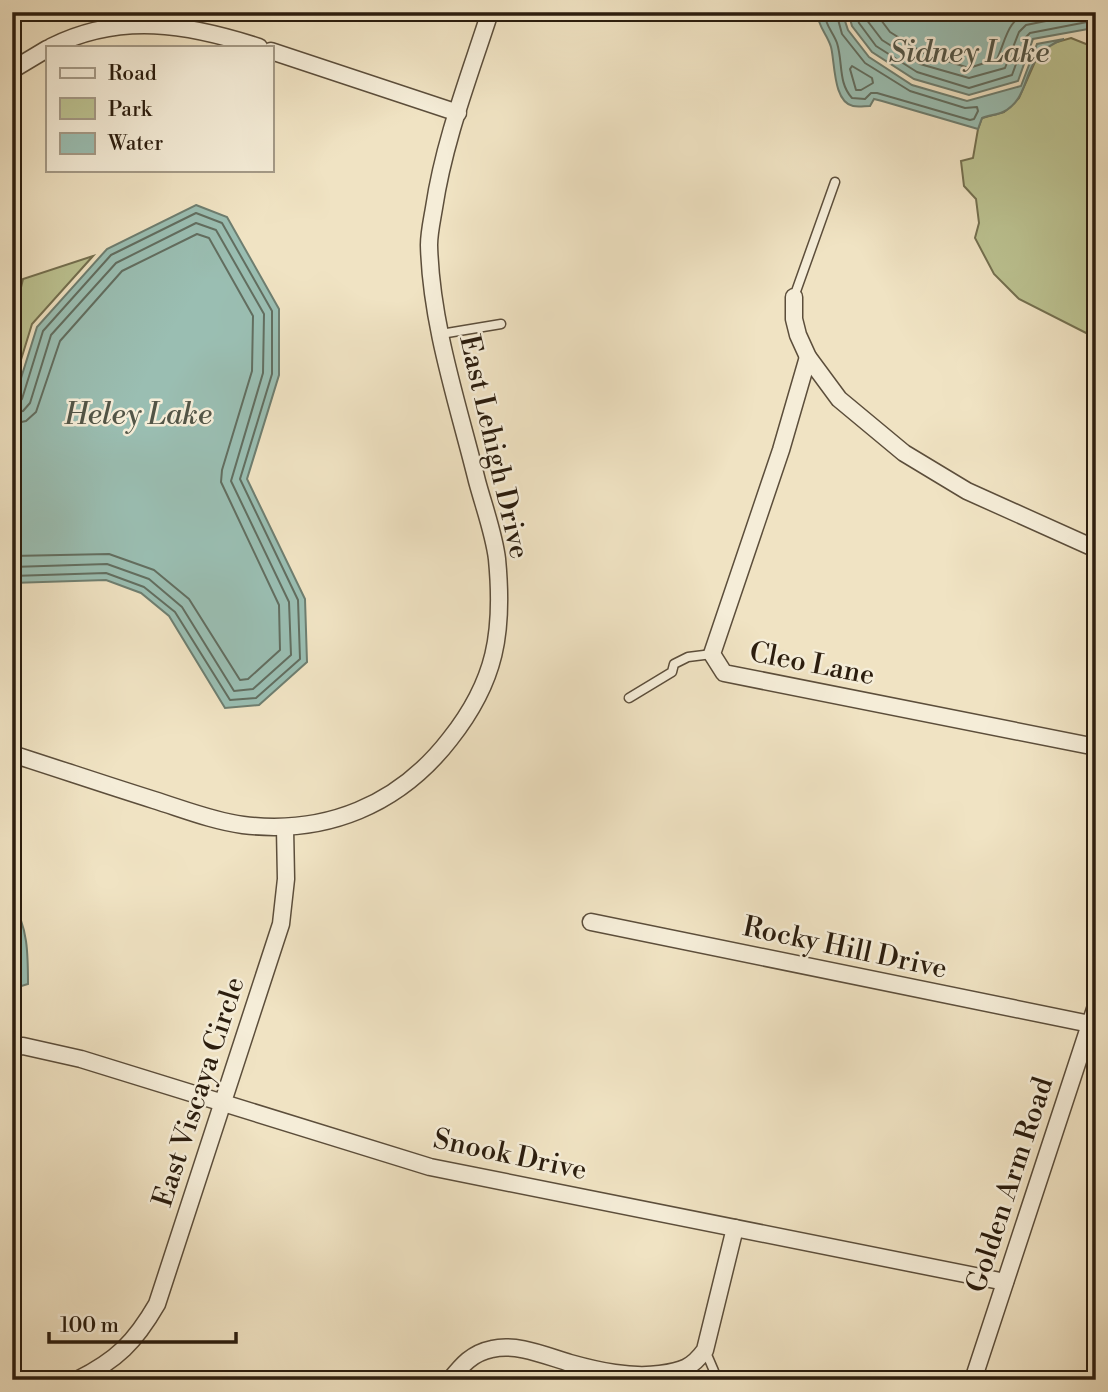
<svg xmlns="http://www.w3.org/2000/svg" width="1108" height="1392" font-family="'Libre Bodoni',serif">
	<style>
		.green { fill: #bcc392; stroke: #747050; stroke-width: 2 }
		.water { fill: #9abeb2; stroke: #6e7e70; stroke-width: 2 }
		.lines { fill: none; stroke-linecap: round; stroke-linejoin: round }
		.shore { stroke: #626e60; stroke-width: 2 }
		.service-casing { stroke: #5c4e3b; stroke-width: 11 }
		.minor-casing { stroke: #5c4e3b; stroke-width: 19 }
		.service { stroke: #f5edd8; stroke-width: 8 }
		.minor { stroke: #f5edd8; stroke-width: 16 }
		.labels { text-anchor: middle; dominant-baseline: central; stroke-width: 5; stroke-linejoin: round; paint-order: stroke }
		.street-label { font-size: 28px; fill: #2b1d0e; stroke: #f5edd8 }
		.water-label { font-size: 30px; font-style: italic; fill: #525547; stroke: #f5edd8 }
	</style>
	<rect width="100%" height="100%" fill="#f0e3c3"/>
	<filter id="stains"><feTurbulence type="fractalNoise" baseFrequency=".00286" numOctaves="4"/><feColorMatrix values="0 0 0 0 .2 0 0 0 0 .09 0 0 0 0 .02 0 0 0 .5 -.17"/></filter>
	<radialGradient id="worn" r=".72"><stop offset=".6" stop-color="#630" stop-opacity="0"/><stop offset="1" stop-color="#630" stop-opacity=".3"/></radialGradient>
	<g class="green">
		<polygon points="1071,38 1096,48 1096,338 1019,299 994,274 975,238 979,223 976,199 964,186 961,161 973,158 978,129 982,118 1004,112 1014,103 1019,98 1038,55 1050,44"/>
		<polygon points="93,256 32,324 12,389 12,325 23,279"/>
	</g>
	<g class="water">
		<path d="M817,12H842L848,30L869,57L912,85L967,101L1021,86L1037,44L1064,39C1017,56 1035,96 1003,112C997,115 989,115 982,118L978,129L882,101L874,99L870,106C865,106 858,107 853,106C833,102 835,62 831,47C827,34 818,27 817,12Z"/>
		<polygon points="848,12 1096,12 1096,32 1088,29 1033,39 1018,81 969,95 914,79 872,52 852,26"/>
		<polygon points="196,205 227,217 279,309 279,375 247,479 305,599 307,662 259,705 225,708 169,616 141,593 106,580 12,583 12,407 37,327 107,249"/>
		<path d="M12,902C28,926 28,955 28,984L12,989Z"/>
	</g>
	<g class="lines">
		<g class="shore">
			<path d="M824,12C825,25 833,32 837,43C843,62 838,83 852,98L865,99L871,93H877L970,120L974,119L978,111L977,107L965,108L910,91L865,63L842,34L836,12"/>
			<polyline points="855,12 859,23 876,46 917,72 969,88 1012,75 1026,37 1030,33 1087,22 1096,24"/>
			<polyline points="864,12 866,19 882,40 920,64 969,78 1005,68 1019,32 1026,25 1086,13 1096,15"/>
			<path d="M875,12L890,32L925,54L969,68L997,59C1006,40 1007,18 1031,12"/>
			<polygon points="852,66 872,78 873,83 861,90 856,90 850,69"/>
			<polyline points="12,404 18,404 22,399 43,331 111,255 196,213 222,223 272,311 272,374 240,479 298,600 300,659 256,698 230,700 175,612 144,587 106,573 12,576"/>
			<polyline points="12,413 23,411 30,403 51,335 116,263 196,223 216,230 264,314 263,373 231,481 289,602 291,655 253,689 234,691 182,607 149,579 107,564 12,567"/>
			<polyline points="12,424 26,421 36,412 60,341 122,271 197,234 209,238 253,316 252,371 222,470 221,482 279,605 280,650 248,679 240,680 189,599 154,570 109,554 12,556"/>
			<polyline points="12,915 21,951 21,976 12,982"/>
		</g>
		<defs>
			<g id="service">
				<polyline points="794,297 835,182"/>
				<polyline points="441,334 501,324"/>
				<polyline points="629,698 672,672 674,664 688,657 712,654"/>
				<polyline points="705,1350 714,1371 714,1380"/>
			</g>
			<g id="minor">
				<path d="M51,47C120,12 188,24 259,47"/>
				<polyline points="271,51 458,113"/>
				<polyline points="12,70 47,49"/>
				<polyline points="794,297 794,319 798,335 808,357 839,399 904,453 967,491 1096,549"/>
				<polyline points="808,357 781,450 712,654 724,673 1096,747"/>
				<path d="M12,754C59,769 106,785 154,800C183,809 213,821 243,825C326,835 399,805 450,739C496,681 504,632 497,559C494,534 484,507 477,481C458,404 431,325 429,245C429,233 432,220 434,208C444,141 469,77 490,12"/>
				<polyline points="591,922 1090,1024"/>
				<polyline points="12,1047 23,1046 81,1059 430,1167 1005,1282"/>
				<path d="M77,1380C117,1360 135,1342 157,1304L281,924L286,879L285,828"/>
				<path d="M450,1380C462,1365 472,1353 492,1349C517,1343 546,1356 570,1363C599,1371 630,1378 660,1374C682,1371 692,1368 705,1350L735,1228"/>
				<polyline points="973,1380 1096,1006"/>
			</g>
		</defs>
		<use href="#service" class="service-casing"/>
		<use href="#minor" class="minor-casing"/>
		<use href="#service" class="service"/>
		<use href="#minor" class="minor"/>
	</g>
	<g class="labels">
		<g class="street-label">
			<text transform="translate(494 447) rotate(77)">East Lehigh Drive</text>
			<text transform="translate(812 664) rotate(11)">Cleo Lane</text>
			<text transform="translate(845 948) rotate(12)">Rocky Hill Drive</text>
			<text transform="translate(199 1092) rotate(-72)">East Viscaya Circle</text>
			<text transform="translate(510 1155) rotate(12)">Snook Drive</text>
			<text transform="translate(1010 1185) rotate(-72)">Golden Arm Road</text>
		</g>
		<g class="water-label">
			<text x="969" y="53">Sidney Lake</text>
			<text x="138" y="415">Heley Lake</text>
		</g>
	</g>
	<rect width="1108" height="1392" fill="none" stroke="#f0e3c3" stroke-width="42"/>
	<rect x="14" y="14" width="1080" height="1364" fill="none" stroke="#2b1d0e" stroke-width="3.5"/>
	<rect x="21" y="21" width="1066" height="1350" fill="none" stroke="#2b1d0e" stroke-width="2"/>
	<rect x="46" y="46" width="228" height="126" fill="#f5edd8" stroke="#a49a87" stroke-width="2"/>
	<rect x="60" y="68" width="35" height="10" fill="#f5edd8" stroke="#a49a87" stroke-width="2"/>
	<text x="108" y="80" font-size="21" fill="#2b1d0e">Road</text>
	<rect x="60" y="98" width="35" height="21" fill="#bcc392" stroke="#a49a87" stroke-width="2"/>
	<text x="108" y="116" font-size="21" fill="#2b1d0e">Park</text>
	<rect x="60" y="133" width="35" height="21" fill="#9abeb2" stroke="#a49a87" stroke-width="2"/>
	<text x="108" y="150" font-size="21" fill="#2b1d0e">Water</text>
	<path d="M49 1332v10h187v-10" fill="none" stroke="#2b1d0e" stroke-width="3.5"/>
	<text x="60" y="1332" font-size="21" fill="#2b1d0e" stroke="#f5edd8" stroke-width="5" paint-order="stroke">100 m</text>
	<rect width="100%" height="100%" filter="url(#stains)"/>
	<rect width="100%" height="100%" fill="url(#worn)"/>
</svg>
